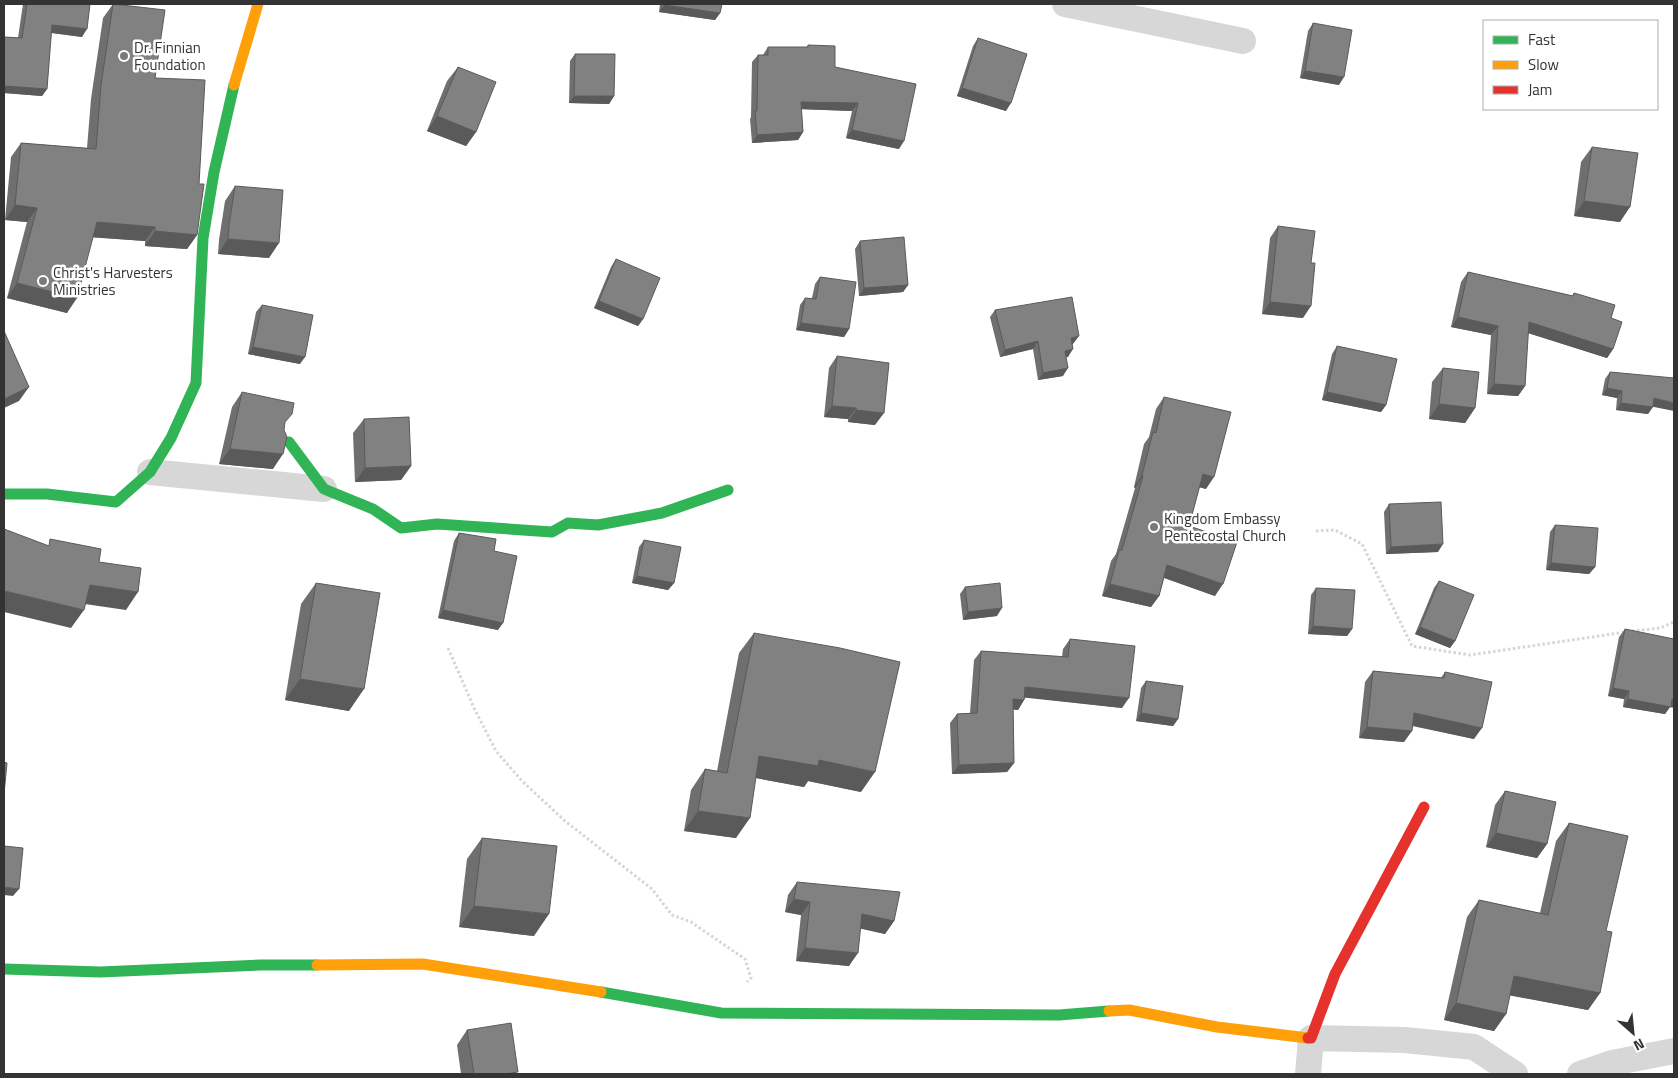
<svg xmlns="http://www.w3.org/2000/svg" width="1678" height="1078" font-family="'Titillium Web',sans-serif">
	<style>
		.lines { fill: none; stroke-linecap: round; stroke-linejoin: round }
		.path { stroke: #d6d6d6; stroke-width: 3; stroke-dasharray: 2.5 2.5; stroke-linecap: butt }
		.street { stroke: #d7d7d7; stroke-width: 26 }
		.fast { stroke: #30b455; stroke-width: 11 }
		.slow { stroke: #ff9f0a; stroke-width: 11 }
		.jam { stroke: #e5322d; stroke-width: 11 }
		.wall { fill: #6f6f6f }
		.shaded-wall { fill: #5a5a5a }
		.building { fill: #818181; stroke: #5a5a5a }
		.poi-dot { fill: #7a7a7a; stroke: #fff; stroke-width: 2 }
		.labels { text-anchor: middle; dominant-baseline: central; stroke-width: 5; stroke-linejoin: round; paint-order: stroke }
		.poi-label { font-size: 15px; fill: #333; stroke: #fff; text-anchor: start }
	</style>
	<rect width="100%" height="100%" fill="#fff"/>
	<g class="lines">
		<g class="path">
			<polyline points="1316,531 1335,530 1362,544 1412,646 1470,655 1626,632"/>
			<polyline points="1632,631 1660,628 1674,622"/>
			<polyline points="448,648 474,708 496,751 522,781 565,821 652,889 672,915 691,922 745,959 751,978 747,982"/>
		</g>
		<g class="street">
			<polyline points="1065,4 1243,41"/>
			<polyline points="150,472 324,489"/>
			<polyline points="1308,1074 1311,1038 1405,1040 1474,1047 1515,1074"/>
			<polyline points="1580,1074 1612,1063 1674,1051"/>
		</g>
		<g class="fast">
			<polyline points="289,442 324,489 373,509 401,528 437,524 552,532 568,523 598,525 662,513 728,490"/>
			<polyline points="4,494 47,494 116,502 150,472 171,438 196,383 203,238 214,172 234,85"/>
			<polyline points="4,969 100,972 260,965 317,965"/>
			<polyline points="601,992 721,1013 1059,1015 1109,1011"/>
		</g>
		<g class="slow">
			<polyline points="234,85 258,4"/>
			<polyline points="317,965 423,964 601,992"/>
			<polyline points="1109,1011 1129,1010 1217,1027 1308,1038"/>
		</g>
		<polyline class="jam" points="1308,1038 1311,1038 1335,974 1424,807"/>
	</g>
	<g class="wall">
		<polygon points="23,4 90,4 82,37 51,33 47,89 42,96 4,93 4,37 18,38"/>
		<polygon points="113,4 155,78 199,184 197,235 187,249 145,246 145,241 93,237 67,313 7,298 27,222 5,220 11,157 21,143 87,148 91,99 103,18"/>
		<polygon points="660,4 722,4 720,13 715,20 659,12"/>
		<polygon points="1313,23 1339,85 1300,78 1308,31"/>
		<polygon points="978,38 1006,111 957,96 973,46"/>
		<polygon points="808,45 835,67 899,149 846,138 852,111 801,109 803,132 798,140 752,143 750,119 751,117 752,62 758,55 763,55 768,47 807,47"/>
		<polygon points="575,54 614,96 609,104 569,103 570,61"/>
		<polygon points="458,67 476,132 466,146 427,131 447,81"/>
		<polygon points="1592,147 1620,222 1574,216 1581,162"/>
		<polygon points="235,186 269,258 218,254 219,240 225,201"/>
		<polygon points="1278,226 1303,318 1262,314 1270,238"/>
		<polygon points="860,241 908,285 903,292 859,296 855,249"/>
		<polygon points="616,259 643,319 638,326 594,308 611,267"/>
		<polygon points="1468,272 1572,296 1574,293 1611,318 1613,349 1607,358 1528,333 1525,386 1518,396 1487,394 1491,335 1451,327 1461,282"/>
		<polygon points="820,277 849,329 844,337 796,330 800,305 805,298 812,298 815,284"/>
		<polygon points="262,305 300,364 248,354 256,312"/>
		<polygon points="995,310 1073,344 1072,344 1068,357 1066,357 1063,376 1038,380 1033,349 1000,357 990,317"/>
		<polygon points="1337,346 1386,405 1381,412 1322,400 1332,354"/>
		<polygon points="837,356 875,425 848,422 848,419 824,417 829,368"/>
		<polygon points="1443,368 1475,408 1465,423 1429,419 1432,382"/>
		<polygon points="1610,372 1653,406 1648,414 1616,410 1617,398 1602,395 1605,379"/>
		<polygon points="242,392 273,469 219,464 232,407"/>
		<polygon points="1164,397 1206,489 1199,487 1189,526 1215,596 1164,578 1159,596 1151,607 1102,596 1111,561 1116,554 1135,488 1134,487 1144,444 1149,437 1156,409"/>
		<polygon points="364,419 411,466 401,480 355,482 353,433"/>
		<polygon points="1389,504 1438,552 1386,554 1384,512"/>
		<polygon points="1555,525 1595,567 1589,574 1546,570 1550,532"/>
		<polygon points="459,533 494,551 498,630 438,618 454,541"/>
		<polygon points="644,540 674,583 668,590 632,583 639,547"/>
		<polygon points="1439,581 1455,641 1450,648 1415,634 1434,588"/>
		<polygon points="316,583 349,711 285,700 301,604"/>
		<polygon points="965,587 997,616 963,620 960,594"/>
		<polygon points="1316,588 1352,629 1347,636 1308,634 1311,595"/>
		<polygon points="1625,629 1670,707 1665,714 1623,707 1624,699 1608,696 1619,637"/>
		<polygon points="754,633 861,792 808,781 804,787 756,778 736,838 684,831 691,790 705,769 717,771 739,653"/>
		<polygon points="1070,639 1122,708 1025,697 1024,700 1018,710 1013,709 1014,763 1007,772 952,774 950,723 957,714 970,713 974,660 981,651 1062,657 1063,649"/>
		<polygon points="1373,671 1441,678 1445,672 1474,739 1412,726 1404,742 1359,738 1365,682"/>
		<polygon points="1146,681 1178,719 1173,726 1136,721 1141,688"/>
		<polygon points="1505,791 1547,844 1537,858 1486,847 1495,805"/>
		<polygon points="1569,823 1606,931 1600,993 1588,1010 1510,995 1506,1014 1494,1031 1444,1020 1467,917 1479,900 1540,913 1556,841"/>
		<polygon points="482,838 534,936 459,927 467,859"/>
		<polygon points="797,882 894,921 885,934 860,928 849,966 796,961 801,915 785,912 788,895"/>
		<polygon points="467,1030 517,1074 461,1074 457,1045"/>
	</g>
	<g class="shaded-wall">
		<polygon points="664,5 720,13 715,20 659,12"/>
		<polygon points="52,25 87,29 82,37 46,32"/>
		<polygon points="1305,71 1344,77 1339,85 1300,78"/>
		<polygon points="4,86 47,89 42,96 4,93"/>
		<polygon points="962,88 1011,103 1006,111 957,96"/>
		<polygon points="574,96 614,96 609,104 569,103"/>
		<polygon points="801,102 858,103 852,111 796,109"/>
		<polygon points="437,116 476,132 466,146 427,131"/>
		<polygon points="852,130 904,141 899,149 846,138"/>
		<polygon points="803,132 798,140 752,143 757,135"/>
		<polygon points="1584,201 1630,207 1620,222 1574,216"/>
		<polygon points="15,205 37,208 27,222 5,220"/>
		<polygon points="97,222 155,227 145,241 87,237"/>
		<polygon points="155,231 197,235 187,249 145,246"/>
		<polygon points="228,239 279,243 269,258 218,254"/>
		<polygon points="17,283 77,298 67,313 7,298"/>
		<polygon points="908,285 903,292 859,296 864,288"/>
		<polygon points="599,301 643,319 638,326 594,308"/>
		<polygon points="1270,302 1311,306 1303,318 1262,314"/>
		<polygon points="1458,317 1498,326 1491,335 1451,327"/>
		<polygon points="1529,322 1613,349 1607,358 1522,331"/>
		<polygon points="801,323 849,329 844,337 796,330"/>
		<polygon points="1079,336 1073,344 1066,345 1071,338"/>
		<polygon points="1038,341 1033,349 1000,357 1005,350"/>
		<polygon points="253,347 305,357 300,364 248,354"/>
		<polygon points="1073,349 1068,357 1059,358 1065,351"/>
		<polygon points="1068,368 1063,376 1038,380 1043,373"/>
		<polygon points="1494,384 1525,386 1518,396 1487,394"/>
		<polygon points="29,387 19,401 4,408 4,399"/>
		<polygon points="1607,388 1622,391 1617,398 1602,395"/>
		<polygon points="1327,392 1386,405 1381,412 1322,400"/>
		<polygon points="1654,398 1674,403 1674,411 1649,406"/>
		<polygon points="1621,403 1653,407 1648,414 1616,410"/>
		<polygon points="1439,404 1475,408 1465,423 1429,419"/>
		<polygon points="832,406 856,408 848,419 824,417"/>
		<polygon points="856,410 884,413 875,425 848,422"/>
		<polygon points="230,449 283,454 273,469 219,464"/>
		<polygon points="411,466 401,480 355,482 365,468"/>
		<polygon points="1203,474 1214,477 1206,489 1195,486"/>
		<polygon points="1142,475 1143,476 1135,488 1134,487"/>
		<polygon points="1443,544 1438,552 1386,554 1391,547"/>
		<polygon points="1551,563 1595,567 1589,574 1546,570"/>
		<polygon points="1167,565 1223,584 1215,596 1159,576"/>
		<polygon points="637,576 674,583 668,590 632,583"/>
		<polygon points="1110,584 1159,596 1151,607 1102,596"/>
		<polygon points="90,585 138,592 126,610 78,603"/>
		<polygon points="5,591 84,610 71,628 4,612 4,593"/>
		<polygon points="1002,608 997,616 963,620 968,612"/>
		<polygon points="443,610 503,623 498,630 438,618"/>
		<polygon points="1313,626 1352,629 1347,636 1308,634"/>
		<polygon points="1420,627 1455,641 1450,648 1415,634"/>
		<polygon points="300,679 364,689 349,711 285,700"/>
		<polygon points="1025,687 1129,698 1122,708 1019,697"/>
		<polygon points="1613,688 1629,691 1624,699 1608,696"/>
		<polygon points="1013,699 1024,700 1018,710 1006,709"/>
		<polygon points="1628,699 1672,699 1674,700 1674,708 1670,707 1665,714 1623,707"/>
		<polygon points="1141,713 1178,719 1173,726 1136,721"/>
		<polygon points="1414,713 1482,728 1474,739 1406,724"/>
		<polygon points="1367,727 1412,731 1404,742 1359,738"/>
		<polygon points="759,756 819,760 875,772 861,792 808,781 804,787 745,776"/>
		<polygon points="1014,763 1007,772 952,774 959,765"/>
		<polygon points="698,811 750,818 736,838 684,831"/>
		<polygon points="1496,833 1547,844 1537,858 1486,847"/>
		<polygon points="4,887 19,889 13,896 4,895"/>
		<polygon points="794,899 810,902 801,915 785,912"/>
		<polygon points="474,906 549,914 534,936 459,927"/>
		<polygon points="862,914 894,921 885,934 853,927"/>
		<polygon points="805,948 858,953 849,966 796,961"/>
		<polygon points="1514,976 1600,993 1588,1010 1502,994"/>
		<polygon points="1456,1003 1506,1014 1494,1031 1444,1020"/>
	</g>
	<g class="building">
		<polygon points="27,4 90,4 87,29 52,25 47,89 4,86 4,37 22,38"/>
		<polygon points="113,4 165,10 155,78 205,80 199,184 204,184 197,235 155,231 155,227 97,222 77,298 17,283 37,208 15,205 21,143 96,149 101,85"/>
		<polygon points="665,4 722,4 720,13 664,5"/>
		<polygon points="1313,23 1352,30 1344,77 1305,71"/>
		<polygon points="978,38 1027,54 1011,103 962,88"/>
		<polygon points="808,45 835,46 835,67 916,84 904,141 852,130 858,103 801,102 803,132 757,135 755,111 757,111 758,55 768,55 768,47 808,47"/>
		<polygon points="575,54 615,54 614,96 574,96"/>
		<polygon points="458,67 496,82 476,132 437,116"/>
		<polygon points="1592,147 1638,153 1630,207 1584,201"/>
		<polygon points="235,186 283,190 279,243 228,239 229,225"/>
		<polygon points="1278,226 1315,231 1311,263 1315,263 1311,306 1270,302"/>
		<polygon points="904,237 908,285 864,288 860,241"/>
		<polygon points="616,259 660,278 643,319 599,301"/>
		<polygon points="1468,272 1573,296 1574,293 1615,305 1611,318 1622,322 1613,349 1529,322 1525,386 1494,384 1498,326 1458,317"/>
		<polygon points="820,277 856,282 849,329 801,323 805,298 816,299"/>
		<polygon points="1072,297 1079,336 1071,338 1073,349 1065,351 1068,368 1043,373 1038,341 1005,350 995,310"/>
		<polygon points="262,305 313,315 305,357 253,347"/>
		<polygon points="4,331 29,387 4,399"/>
		<polygon points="1337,346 1397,359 1386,405 1327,392"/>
		<polygon points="837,356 889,363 884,413 856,410 856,408 832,406"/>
		<polygon points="1443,368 1479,372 1475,408 1439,404"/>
		<polygon points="1610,372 1674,378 1674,403 1654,398 1653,407 1621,403 1622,391 1607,388"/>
		<polygon points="242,392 294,403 292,414 285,422 284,430 287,437 283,454 230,449"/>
		<polygon points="1164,397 1231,412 1214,477 1203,474 1189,526 1237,542 1223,584 1167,565 1159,596 1110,584 1119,550 1122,550 1143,476 1142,475 1153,432 1156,433"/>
		<polygon points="409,417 411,466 365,468 364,419"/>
		<polygon points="1441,502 1443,544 1391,547 1389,504"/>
		<polygon points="1555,525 1598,528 1595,567 1551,563"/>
		<polygon points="4,529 49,546 50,539 101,549 99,562 141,568 138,592 90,585 84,610 5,591 4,594"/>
		<polygon points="459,533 496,539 494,551 517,556 503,623 443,610"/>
		<polygon points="644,540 681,547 674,583 637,576"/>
		<polygon points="1439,581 1474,595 1455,641 1420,627"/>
		<polygon points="316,583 380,593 364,689 300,679"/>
		<polygon points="1000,583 1002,608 968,612 965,587"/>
		<polygon points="1316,588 1355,590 1352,629 1313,626"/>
		<polygon points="1625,629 1674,639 1674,700 1672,699 1671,707 1628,699 1629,691 1613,688"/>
		<polygon points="754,633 840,648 900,662 875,772 819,760 818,766 759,756 750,818 698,811 705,769 727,773"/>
		<polygon points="1070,639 1135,646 1129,698 1025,687 1024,700 1013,699 1014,763 959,765 957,714 977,713 981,651 1068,657"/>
		<polygon points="1373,671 1444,678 1445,672 1492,682 1482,728 1414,713 1412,731 1367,727"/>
		<polygon points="1146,681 1183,686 1178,719 1141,713"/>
		<polygon points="4,762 7,763 4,794"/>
		<polygon points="1505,791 1556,802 1547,844 1496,833"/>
		<polygon points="1569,823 1628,836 1606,931 1612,932 1600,993 1514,976 1506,1014 1456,1003 1479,900 1548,915"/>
		<polygon points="482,838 557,846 549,914 474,906"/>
		<polygon points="4,846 23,848 19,889 4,887"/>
		<polygon points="797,882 900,892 894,921 862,914 858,953 805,948 810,902 794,899"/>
		<polygon points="511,1023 518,1072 506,1074 474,1074 467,1030"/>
	</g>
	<g class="poi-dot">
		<circle cx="124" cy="56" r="5"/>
		<circle cx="43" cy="281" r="5"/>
		<circle cx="1154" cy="527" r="5"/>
	</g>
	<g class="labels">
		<g class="poi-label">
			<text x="134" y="47">Dr. Finnian<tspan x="134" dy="17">Foundation</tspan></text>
			<text x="53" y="272">Christ's Harvesters<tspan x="53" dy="17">Ministries</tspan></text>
			<text x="1164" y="518">Kingdom Embassy<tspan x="1164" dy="17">Pentecostal Church</tspan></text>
		</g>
	</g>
	<rect width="1678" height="1078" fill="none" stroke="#333333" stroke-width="10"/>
	<rect x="1483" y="20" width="175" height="90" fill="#ffffff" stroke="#adadad"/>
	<rect x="1493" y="36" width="25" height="8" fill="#30b455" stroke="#adadad"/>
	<text x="1528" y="45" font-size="15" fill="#333333">Fast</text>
	<rect x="1493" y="61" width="25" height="8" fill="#ff9f0a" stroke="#adadad"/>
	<text x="1528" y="70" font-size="15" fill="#333333">Slow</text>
	<rect x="1493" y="86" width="25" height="8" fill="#e5322d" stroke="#adadad"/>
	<text x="1528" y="95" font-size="15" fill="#333333">Jam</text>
	<g transform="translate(1633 1033) rotate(153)" stroke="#ffffff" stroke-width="4" paint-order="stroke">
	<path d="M0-4L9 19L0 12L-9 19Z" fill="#333333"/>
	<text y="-8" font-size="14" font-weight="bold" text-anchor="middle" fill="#333333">N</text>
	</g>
</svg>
